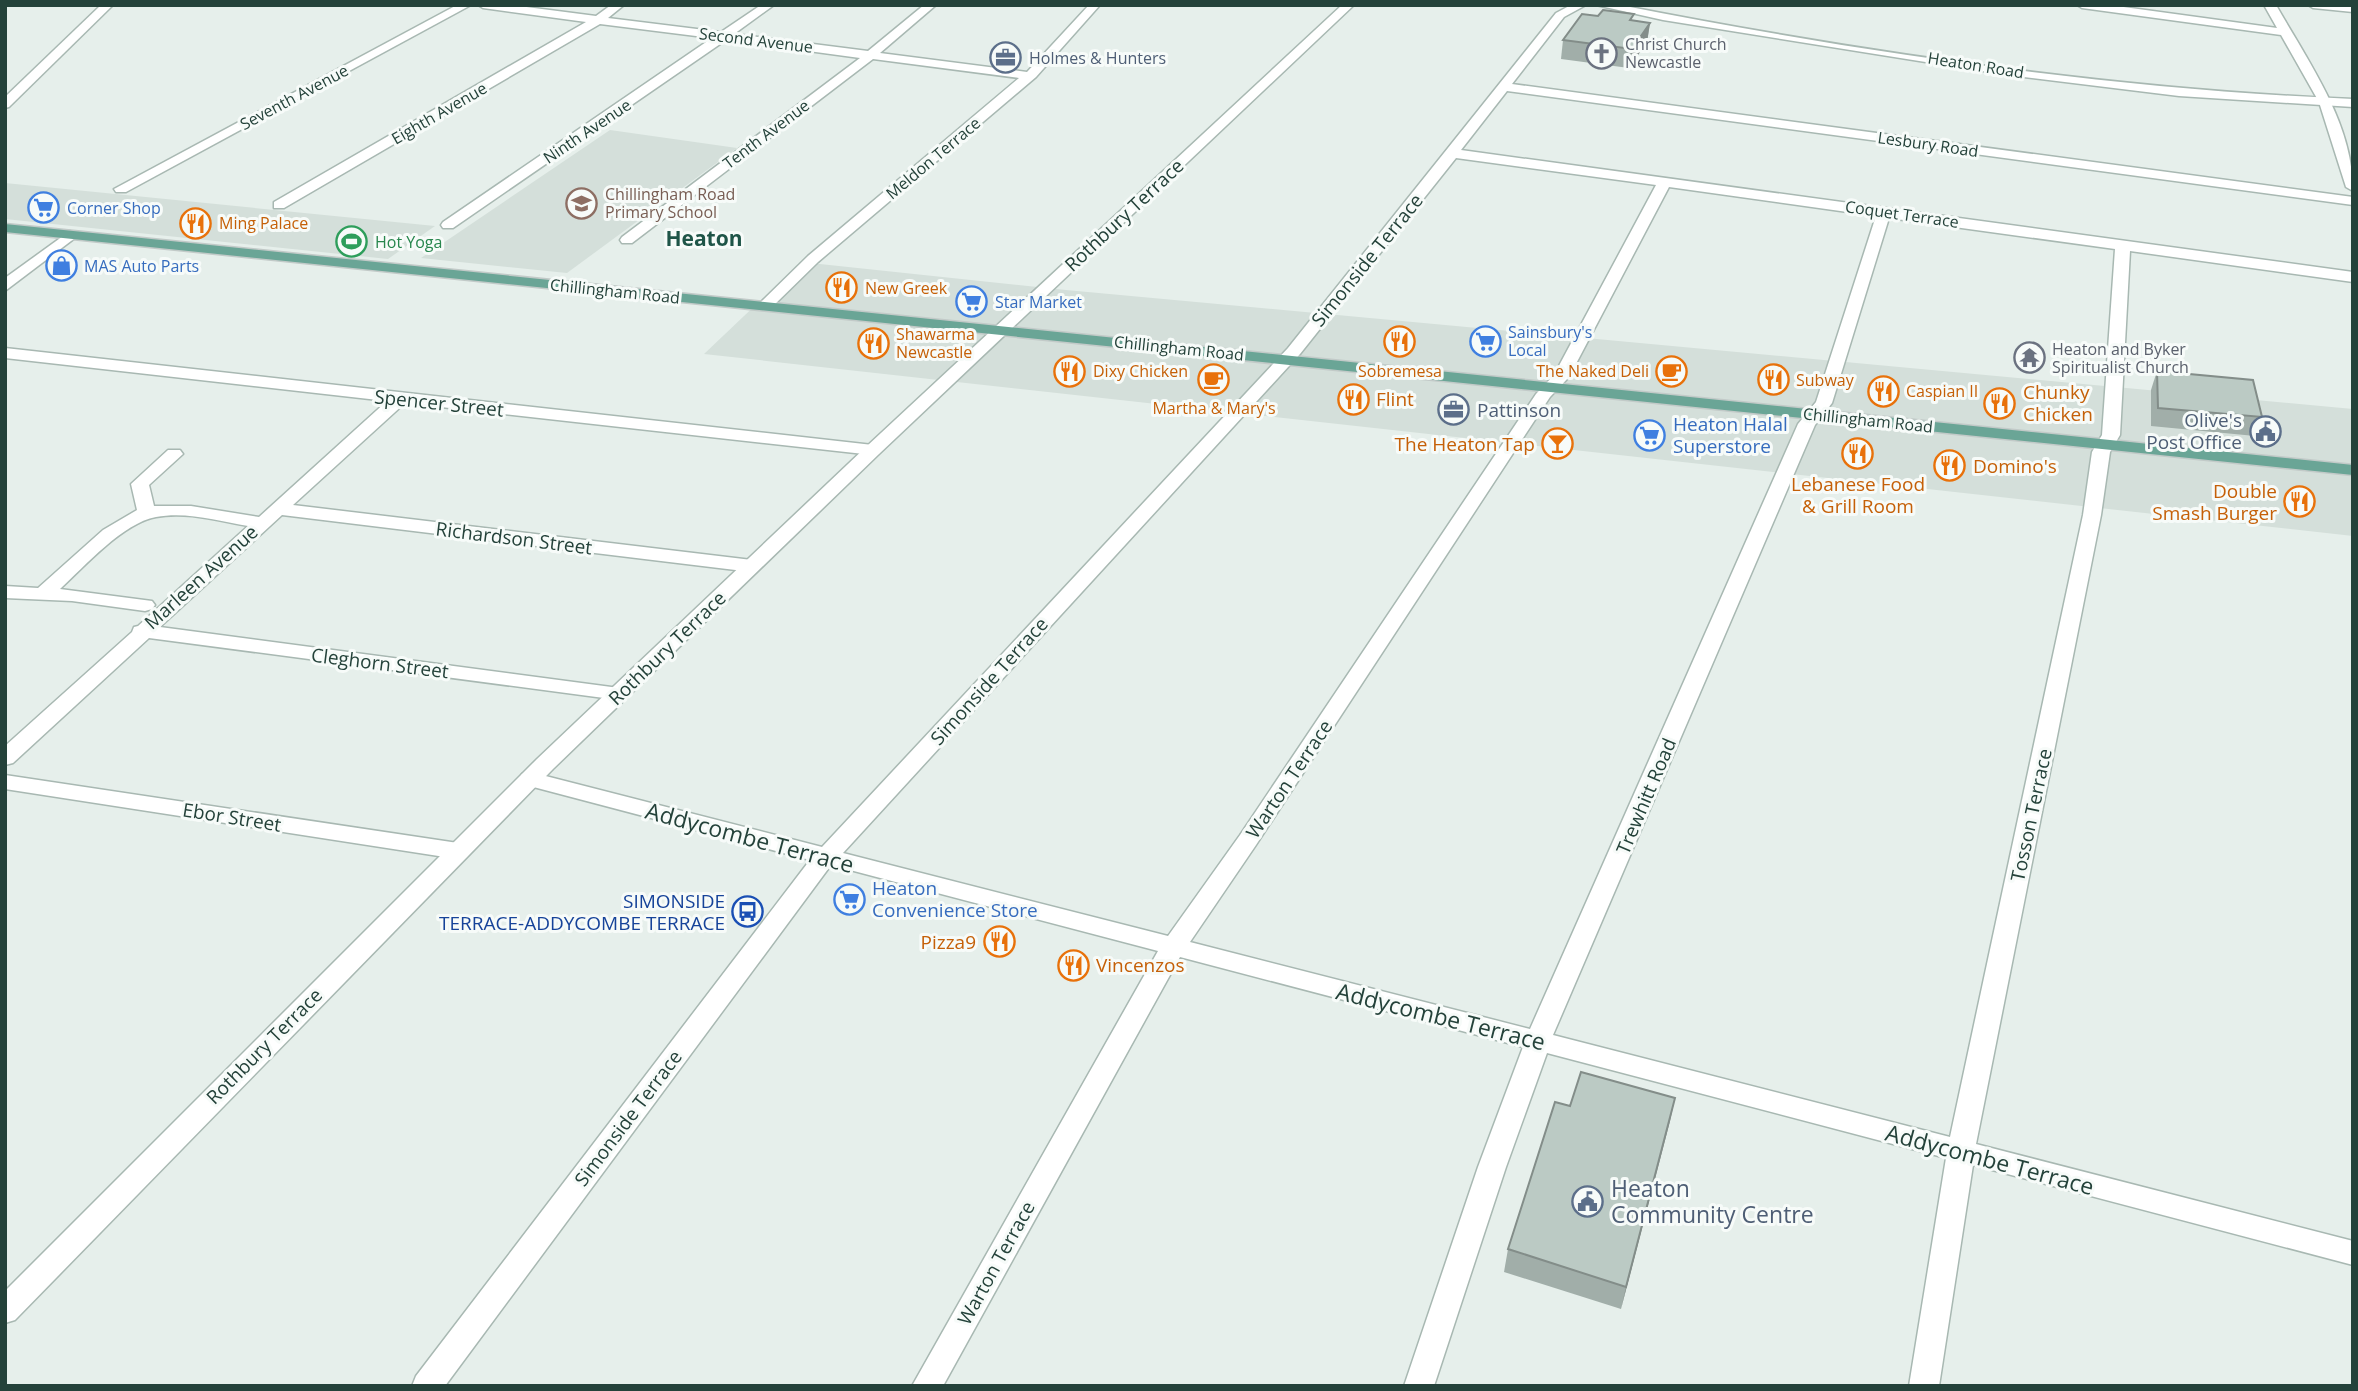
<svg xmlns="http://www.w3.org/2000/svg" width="2358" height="1391" font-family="'Open Sans',sans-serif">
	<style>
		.built { fill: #d4dfda }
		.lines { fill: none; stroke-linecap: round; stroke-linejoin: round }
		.minor-casing { stroke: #a8b8b2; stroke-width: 3 }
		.tertiary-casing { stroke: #a8b8b2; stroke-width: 3 }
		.primary-casing { stroke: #c2cac8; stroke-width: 3 }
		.minor { fill: #fff; fill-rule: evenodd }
		.tertiary { fill: #fff; fill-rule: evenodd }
		.primary { fill: #6aa596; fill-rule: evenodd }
		.wall { fill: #a1aea9 }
		.shaded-wall { fill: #838d89 }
		.building { fill: #bbcac4; stroke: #838d89; stroke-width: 2 }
		.labels { text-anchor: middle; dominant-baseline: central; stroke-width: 6; stroke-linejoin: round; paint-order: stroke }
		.far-street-label { font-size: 16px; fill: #24423a; stroke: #f7fbf9 }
		.far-worship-label { font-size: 16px; fill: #5b616d; stroke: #f7fbf9; text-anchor: start }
		.far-service-label { font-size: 16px; fill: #4e5e75; stroke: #f7fbf9; text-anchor: start }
		.far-education-label { font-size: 16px; fill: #785e54; stroke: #f7fbf9; text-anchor: start }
		.far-shop-label { font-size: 16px; fill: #366cbe; stroke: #f7fbf9; text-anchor: start }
		.far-food-label { font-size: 16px; fill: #c56008; stroke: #f7fbf9; text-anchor: start }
		.far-leisure-label { font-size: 16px; fill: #27864d; stroke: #f7fbf9; text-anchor: start }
		.street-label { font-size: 19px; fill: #24423a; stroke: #f7fbf9 }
		.food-label { font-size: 19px; fill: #c56008; stroke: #f7fbf9; text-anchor: start }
		.service-label { font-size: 19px; fill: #4e5e75; stroke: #f7fbf9; text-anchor: start }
		.shop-label { font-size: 19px; fill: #366cbe; stroke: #f7fbf9; text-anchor: start }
		.transit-label { font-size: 19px; fill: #164399; stroke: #f7fbf9; text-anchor: end }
		.far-district-label { font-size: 21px; font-weight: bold; fill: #1f5548; stroke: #f7fbf9 }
		.near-street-label { font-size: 23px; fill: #24423a; stroke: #f7fbf9 }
		.near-service-label { font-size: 23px; fill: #4e5e75; stroke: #f7fbf9; text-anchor: start }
	</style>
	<rect width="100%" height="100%" fill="#e6efeb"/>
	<g class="built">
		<polygon points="610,130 737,148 567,273 421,258"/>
		<polygon points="5,183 435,226 388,259 5,219"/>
		<polygon points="801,262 1066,290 2353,409 2353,536 704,354"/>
	</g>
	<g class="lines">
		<defs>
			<g id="minor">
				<polygon points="101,5 113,5 9,107 5,108 5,97"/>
				<polygon points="457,5 471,5 126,192 116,192 114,189"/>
				<polygon points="478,5 511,5 596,16 611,5 624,5 608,18 721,32 761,5 774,5 734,34 868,51 924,5 936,5 880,53 1027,72 1089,5 1100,5 1036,77 818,262 771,308 761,308 758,305 761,302 808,256 1019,78 873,59 632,243 622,243 620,240 622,237 860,58 726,40 453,228 443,228 441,225 443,222 712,38 600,24 284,208 274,208 274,202 586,22 483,8"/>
				<path d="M1571,5H1586L1564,17L1512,84L2353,197V205L1507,91L1461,150L2353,272V282L2130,251L2120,435L2110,452L2101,515L1976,1144L2353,1241V1265L1973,1165L1939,1386H1909L1946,1158L1547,1053L1506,1167L1434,1386H1404L1478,1167L1523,1047L1180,957L943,1386H912L1158,951L831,865L445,1386H412L416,1376L810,860L522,784L519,779L522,774L530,772L822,847L1288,348L1556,13ZM1456,158L1656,185L1554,375L1536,394L1240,835L1168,936L843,853L1300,354ZM1669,187L1876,216L1816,402L1798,424L1530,1029L1190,942L1256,845L1550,397L1569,377ZM1889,218L2115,249L2102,435L2092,452L2083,515L1950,1137L1553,1035L1815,425L1832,403Z"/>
				<path d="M2077,5H2109L2277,28L2264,5H2276C2309,63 2353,123 2353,191L2346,187L2319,102L2281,35L2082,8Z"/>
				<polygon points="2308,5 2353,6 2353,12 2313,8"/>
				<polygon points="70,231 77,235 75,238 5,291 5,278"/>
				<path d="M5,348L873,445L882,450L873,455L405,403L293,505L752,560L762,566L752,572L282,515L160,627L619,688L626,690L629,694L626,698L619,700L149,638L13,763L5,765V746L132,632L134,627L138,626L248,526C219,521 186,511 156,517C123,523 85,566 60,589L152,601L155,605L152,609L145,611L72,601L5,598V586L38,588L103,530L137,510L131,484L168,450H180L183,454L149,485L154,506H191L259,517L387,401L5,358Z"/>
				<polygon points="5,775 458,843 466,846 470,851 466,856 458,859 5,789"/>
			</g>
			<g id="tertiary">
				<polygon points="1342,5 1354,5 879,454 553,769 15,1320 5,1323 5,1291 537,759 867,446"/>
				<path d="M1596,5H1620C1860,52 2108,89 2353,99V107L2179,96L2007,75L1663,20Z"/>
			</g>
			<polygon id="primary" points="5,224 2353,465 2353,475 5,232"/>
		</defs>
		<use href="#minor" class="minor-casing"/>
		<use href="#tertiary" class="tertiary-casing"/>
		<use href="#primary" class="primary-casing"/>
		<use href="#minor" class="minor"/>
		<use href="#tertiary" class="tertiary"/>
		<use href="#primary" class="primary"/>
	</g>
	<g class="wall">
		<polygon points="1633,20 1650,23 1647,42 1629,68 1561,59 1563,40"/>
		<polygon points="2157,371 2262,417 2255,436 2151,426 2151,390"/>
		<polygon points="1675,1098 1621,1309 1504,1272 1508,1249 1570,1106"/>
	</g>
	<g class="shaded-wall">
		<polygon points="1650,23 1647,42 1629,68 1632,49"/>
		<polygon points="1675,1098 1670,1121 1621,1309 1626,1287"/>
	</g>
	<g class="building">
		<polygon points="1603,10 1634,14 1630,20 1650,23 1632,49 1563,40 1582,14 1598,16"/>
		<polygon points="2157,371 2253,380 2262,417 2158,408"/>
		<polygon points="1581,1072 1675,1098 1626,1287 1508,1249 1555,1102 1570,1106"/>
	</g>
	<defs>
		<symbol id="church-ring" viewBox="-11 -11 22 22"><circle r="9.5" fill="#f7fbf9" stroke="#6b7280" stroke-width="1.5"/><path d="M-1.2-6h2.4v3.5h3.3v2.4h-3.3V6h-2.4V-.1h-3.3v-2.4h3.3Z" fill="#6b7280"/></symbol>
		<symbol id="office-ring" viewBox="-11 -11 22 22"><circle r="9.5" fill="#f7fbf9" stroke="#5c6f8a" stroke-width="1.5"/><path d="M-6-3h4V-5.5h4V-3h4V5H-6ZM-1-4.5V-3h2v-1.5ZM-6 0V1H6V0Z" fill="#5c6f8a"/></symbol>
		<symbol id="school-ring" viewBox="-11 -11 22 22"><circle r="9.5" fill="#f7fbf9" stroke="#8d6e63" stroke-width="1.5"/><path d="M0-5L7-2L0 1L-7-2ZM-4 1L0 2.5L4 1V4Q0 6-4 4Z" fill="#8d6e63"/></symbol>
		<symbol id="supermarket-ring" viewBox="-11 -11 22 22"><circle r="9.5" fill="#f7fbf9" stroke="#3f7fe0" stroke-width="1.5"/><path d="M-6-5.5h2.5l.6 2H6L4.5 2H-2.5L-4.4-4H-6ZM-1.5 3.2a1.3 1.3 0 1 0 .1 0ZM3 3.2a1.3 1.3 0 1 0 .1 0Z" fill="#3f7fe0"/></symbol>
		<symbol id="restaurant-ring" viewBox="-11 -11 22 22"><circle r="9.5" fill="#f7fbf9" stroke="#e8710a" stroke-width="1.5"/><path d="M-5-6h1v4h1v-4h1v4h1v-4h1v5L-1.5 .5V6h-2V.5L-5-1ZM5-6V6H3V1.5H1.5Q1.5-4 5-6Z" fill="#e8710a"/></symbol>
		<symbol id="stadium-ring" viewBox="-11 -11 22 22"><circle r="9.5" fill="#f7fbf9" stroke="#2e9e5b" stroke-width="1.5"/><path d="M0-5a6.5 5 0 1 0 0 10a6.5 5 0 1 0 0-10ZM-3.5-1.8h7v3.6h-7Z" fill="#2e9e5b"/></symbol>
		<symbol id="shop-ring" viewBox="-11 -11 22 22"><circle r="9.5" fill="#f7fbf9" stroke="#3f7fe0" stroke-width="1.5"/><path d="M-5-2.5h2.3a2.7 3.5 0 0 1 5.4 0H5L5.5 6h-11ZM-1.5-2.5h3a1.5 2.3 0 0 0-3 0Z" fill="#3f7fe0"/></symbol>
		<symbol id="temple-ring" viewBox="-11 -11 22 22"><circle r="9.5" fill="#f7fbf9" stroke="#6b7280" stroke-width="1.5"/><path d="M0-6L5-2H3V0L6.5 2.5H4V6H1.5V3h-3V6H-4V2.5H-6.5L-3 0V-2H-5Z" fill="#6b7280"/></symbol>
		<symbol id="cafe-ring" viewBox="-11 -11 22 22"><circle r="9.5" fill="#f7fbf9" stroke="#e8710a" stroke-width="1.5"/><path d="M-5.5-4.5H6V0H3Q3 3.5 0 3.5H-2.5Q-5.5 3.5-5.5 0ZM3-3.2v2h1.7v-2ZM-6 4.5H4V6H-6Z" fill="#e8710a"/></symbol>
		<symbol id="civic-ring" viewBox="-11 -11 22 22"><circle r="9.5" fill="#f7fbf9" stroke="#5c6f8a" stroke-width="1.5"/><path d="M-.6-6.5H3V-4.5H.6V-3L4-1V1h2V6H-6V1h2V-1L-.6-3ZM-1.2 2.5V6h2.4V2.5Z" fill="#5c6f8a"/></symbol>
		<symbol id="bar-ring" viewBox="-11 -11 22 22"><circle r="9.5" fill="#f7fbf9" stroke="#e8710a" stroke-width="1.5"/><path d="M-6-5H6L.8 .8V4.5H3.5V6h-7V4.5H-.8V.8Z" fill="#e8710a"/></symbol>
		<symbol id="bus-ring" viewBox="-11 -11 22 22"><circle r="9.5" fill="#f7fbf9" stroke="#1a4fb4" stroke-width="1.5"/><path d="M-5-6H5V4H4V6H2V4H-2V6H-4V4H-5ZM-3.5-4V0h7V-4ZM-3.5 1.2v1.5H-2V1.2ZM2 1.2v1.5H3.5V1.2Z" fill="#1a4fb4"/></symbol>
	</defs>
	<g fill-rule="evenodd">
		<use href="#church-ring" x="1584" y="36" width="35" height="35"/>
		<use href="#office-ring" x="988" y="40" width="35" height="35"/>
		<use href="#school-ring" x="564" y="186" width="35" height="35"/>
		<use href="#supermarket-ring" x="26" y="190" width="35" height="35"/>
		<use href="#restaurant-ring" x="178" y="206" width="35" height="35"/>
		<use href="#stadium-ring" x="334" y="224" width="35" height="35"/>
		<use href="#shop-ring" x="44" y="248" width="35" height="35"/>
		<use href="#restaurant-ring" x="824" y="270" width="35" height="35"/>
		<use href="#supermarket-ring" x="954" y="284" width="35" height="35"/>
		<use href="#supermarket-ring" x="1468" y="324" width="35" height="35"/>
		<use href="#restaurant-ring" x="1382" y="324" width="35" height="35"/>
		<use href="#restaurant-ring" x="856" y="326" width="35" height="35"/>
		<use href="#temple-ring" x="2012" y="340" width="35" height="35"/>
		<use href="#restaurant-ring" x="1052" y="354" width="35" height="35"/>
		<use href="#cafe-ring" x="1654" y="354" width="35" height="35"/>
		<use href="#cafe-ring" x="1196" y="362" width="35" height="35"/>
		<use href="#restaurant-ring" x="1756" y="362" width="35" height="35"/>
		<use href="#restaurant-ring" x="1866" y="374" width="35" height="35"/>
		<use href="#restaurant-ring" x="1336" y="382" width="35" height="35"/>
		<use href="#restaurant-ring" x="1982" y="386" width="35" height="35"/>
		<use href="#office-ring" x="1436" y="392" width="35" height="35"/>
		<use href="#civic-ring" x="2248" y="414" width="35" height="35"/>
		<use href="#supermarket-ring" x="1632" y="418" width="35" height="35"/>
		<use href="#bar-ring" x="1540" y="426" width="35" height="35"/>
		<use href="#restaurant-ring" x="1840" y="436" width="35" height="35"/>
		<use href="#restaurant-ring" x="1932" y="448" width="35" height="35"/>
		<use href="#restaurant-ring" x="2282" y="484" width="35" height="35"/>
		<use href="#supermarket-ring" x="832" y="882" width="35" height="35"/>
		<use href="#bus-ring" x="730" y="894" width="35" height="35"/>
		<use href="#restaurant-ring" x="982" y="924" width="35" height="35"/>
		<use href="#restaurant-ring" x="1056" y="948" width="35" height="35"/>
		<use href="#civic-ring" x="1570" y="1184" width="35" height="35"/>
	</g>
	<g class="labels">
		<g class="far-street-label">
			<text transform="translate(756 40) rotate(7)">Second Avenue</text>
			<text transform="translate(1976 65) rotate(9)">Heaton Road</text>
			<text transform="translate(294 97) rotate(-28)">Seventh Avenue</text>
			<text transform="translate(439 113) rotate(-30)">Eighth Avenue</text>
			<text transform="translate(587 131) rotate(-34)">Ninth Avenue</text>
			<text transform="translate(766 134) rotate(-37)">Tenth Avenue</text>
			<text transform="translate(1928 144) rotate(8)">Lesbury Road</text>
			<text transform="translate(933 158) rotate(-40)">Meldon Terrace</text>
			<text transform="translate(1902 214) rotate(8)">Coquet Terrace</text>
			<text transform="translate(615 291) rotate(6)">Chillingham Road</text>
			<text transform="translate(1179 348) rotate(6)">Chillingham Road</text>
			<text transform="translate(1868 420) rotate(6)">Chillingham Road</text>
		</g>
		<g class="far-worship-label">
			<text x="1625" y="44">Christ Church<tspan x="1625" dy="18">Newcastle</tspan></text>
			<text x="2052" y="349">Heaton and Byker<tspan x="2052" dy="18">Spiritualist Church</tspan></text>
		</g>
		<g class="far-service-label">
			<text x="1029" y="58">Holmes &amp; Hunters</text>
		</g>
		<g class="far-education-label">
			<text x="605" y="194">Chillingham Road<tspan x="605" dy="18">Primary School</tspan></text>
		</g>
		<g class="far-shop-label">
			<text x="67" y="208">Corner Shop</text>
			<text x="84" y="266">MAS Auto Parts</text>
			<text x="995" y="302">Star Market</text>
			<text x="1508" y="332">Sainsbury's<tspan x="1508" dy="18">Local</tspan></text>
		</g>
		<g class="far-food-label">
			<text x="219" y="223">Ming Palace</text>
			<text x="865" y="288">New Greek</text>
			<text x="896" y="334">Shawarma<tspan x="896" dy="18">Newcastle</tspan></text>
			<text x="1093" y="371">Dixy Chicken</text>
			<text x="1400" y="371" text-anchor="middle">Sobremesa</text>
			<text x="1649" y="371" text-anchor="end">The Naked Deli</text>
			<text x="1796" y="380">Subway</text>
			<text x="1906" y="391">Caspian II</text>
			<text x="1214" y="408" text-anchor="middle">Martha &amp; Mary's</text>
		</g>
		<g class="far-leisure-label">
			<text x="375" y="242">Hot Yoga</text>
		</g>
		<g class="street-label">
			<text transform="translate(1124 215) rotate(-43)">Rothbury Terrace</text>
			<text transform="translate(1367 260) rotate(-51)">Simonside Terrace</text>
			<text transform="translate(439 403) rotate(6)">Spencer Street</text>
			<text transform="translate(514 538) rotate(7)">Richardson Street</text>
			<text transform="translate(201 577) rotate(-42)">Marleen Avenue</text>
			<text transform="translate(667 648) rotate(-44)">Rothbury Terrace</text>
			<text transform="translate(380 663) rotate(7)">Cleghorn Street</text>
			<text transform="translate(989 681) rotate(-48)">Simonside Terrace</text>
			<text transform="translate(1289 779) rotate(-56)">Warton Terrace</text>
			<text transform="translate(1646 796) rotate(-67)">Trewhitt Road</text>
			<text transform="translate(2031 815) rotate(-78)">Tosson Terrace</text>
			<text transform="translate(232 817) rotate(9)">Ebor Street</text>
			<text transform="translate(264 1046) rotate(-45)">Rothbury Terrace</text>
			<text transform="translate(628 1118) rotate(-53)">Simonside Terrace</text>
			<text transform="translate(996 1263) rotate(-61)">Warton Terrace</text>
		</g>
		<g class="food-label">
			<text x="2023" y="392">Chunky<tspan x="2023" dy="22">Chicken</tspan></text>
			<text x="1376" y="399">Flint</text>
			<text x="1535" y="444" text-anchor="end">The Heaton Tap</text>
			<text x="1973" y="466">Domino's</text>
			<text x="1858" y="484" text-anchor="middle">Lebanese Food<tspan x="1858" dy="22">&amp; Grill Room</tspan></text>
			<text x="2277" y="491" text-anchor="end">Double<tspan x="2277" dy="22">Smash Burger</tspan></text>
			<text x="976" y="942" text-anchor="end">Pizza9</text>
			<text x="1096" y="965">Vincenzos</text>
		</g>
		<g class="service-label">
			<text x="1477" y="410">Pattinson</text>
			<text x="2242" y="420" text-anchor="end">Olive's<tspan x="2242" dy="22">Post Office</tspan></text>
		</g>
		<g class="shop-label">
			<text x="1673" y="424">Heaton Halal<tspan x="1673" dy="22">Superstore</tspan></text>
			<text x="872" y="888">Heaton<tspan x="872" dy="22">Convenience Store</tspan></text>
		</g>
		<g class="transit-label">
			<text x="725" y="901">SIMONSIDE<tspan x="725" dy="22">TERRACE-ADDYCOMBE TERRACE</tspan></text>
		</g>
		<g class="far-district-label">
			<text x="704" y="238">Heaton</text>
		</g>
		<g class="near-street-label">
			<text transform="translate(750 837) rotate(15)">Addycombe Terrace</text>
			<text transform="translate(1441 1016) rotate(14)">Addycombe Terrace</text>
			<text transform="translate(1990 1159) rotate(15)">Addycombe Terrace</text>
		</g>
		<g class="near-service-label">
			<text x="1611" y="1188">Heaton<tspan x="1611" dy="26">Community Centre</tspan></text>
		</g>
	</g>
	<rect width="2358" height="1391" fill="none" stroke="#24423a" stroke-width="14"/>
</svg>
